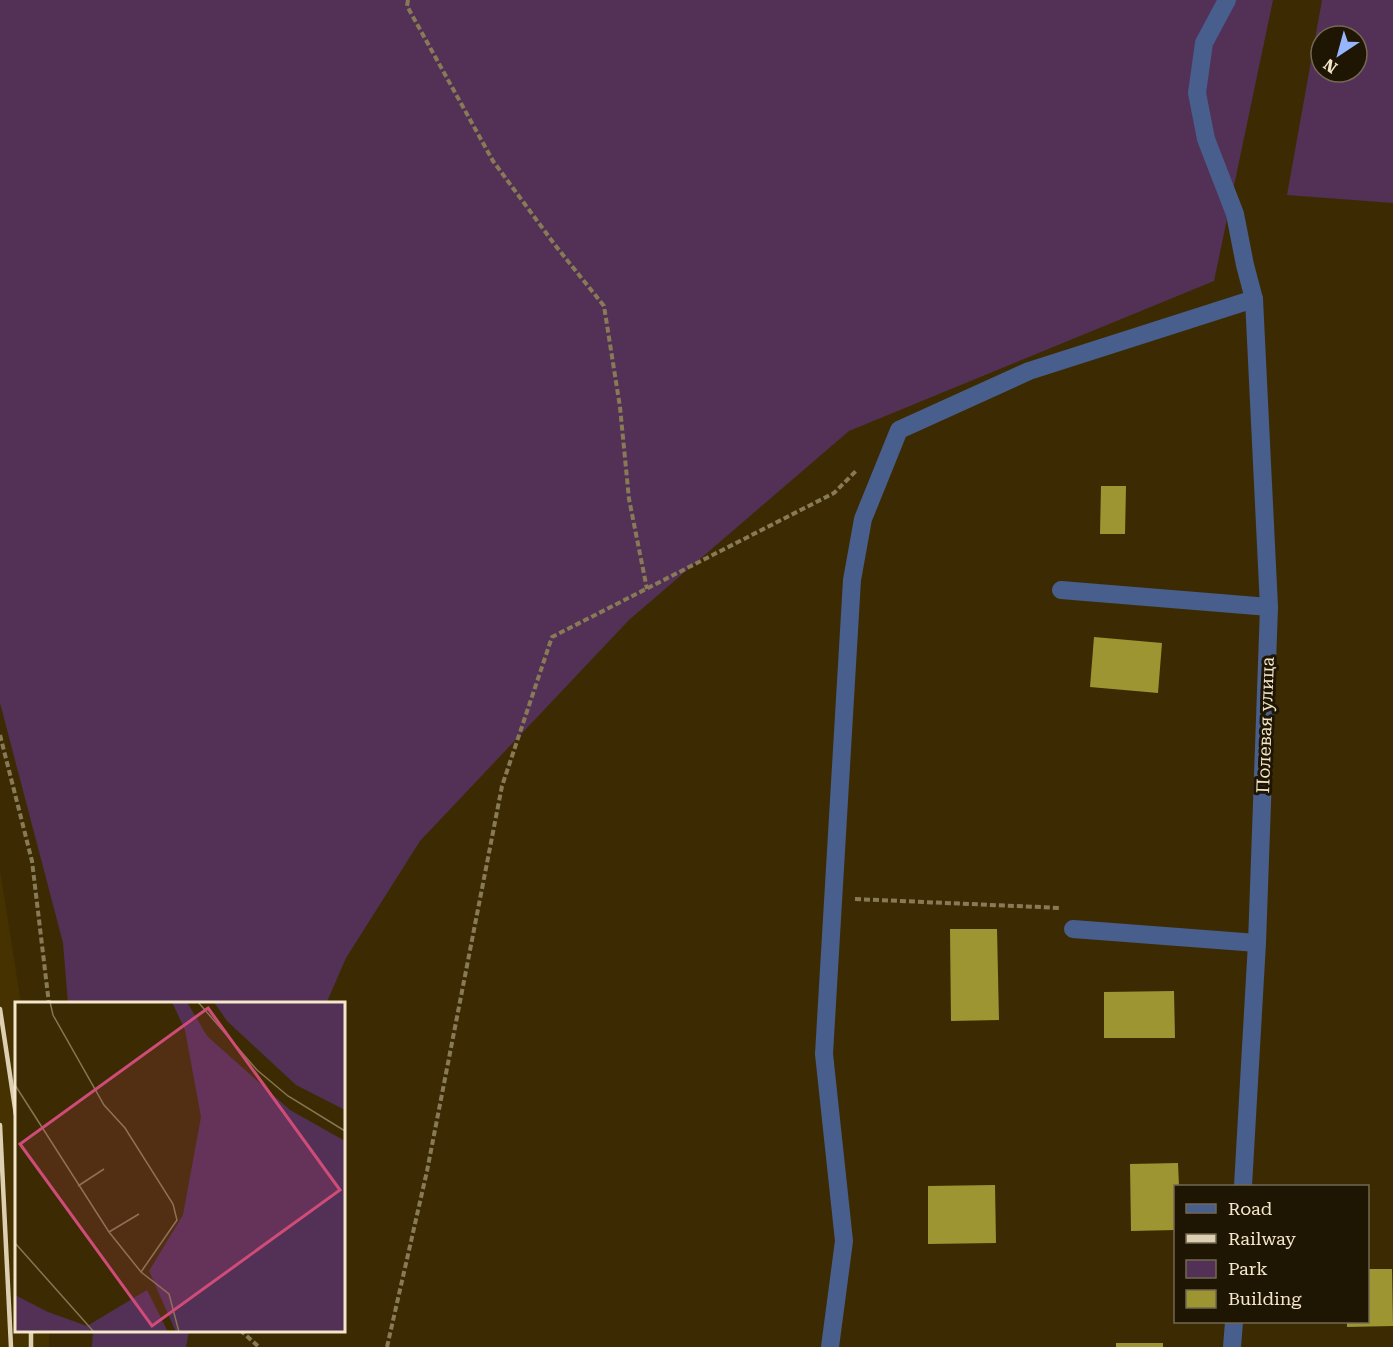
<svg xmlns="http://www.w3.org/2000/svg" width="1393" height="1347" font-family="'Roboto Serif',serif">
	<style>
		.built { fill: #453200 }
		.green { fill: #533055; fill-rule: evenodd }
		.building { fill: #9d9532 }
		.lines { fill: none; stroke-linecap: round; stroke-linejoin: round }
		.path { stroke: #897a57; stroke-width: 4; stroke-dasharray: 6 3; stroke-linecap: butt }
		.minor { stroke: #485e8d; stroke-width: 18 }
		.rail { stroke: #dccfb2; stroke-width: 4.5 }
		.labels { text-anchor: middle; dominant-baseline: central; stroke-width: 6; stroke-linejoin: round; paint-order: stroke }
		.street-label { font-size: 18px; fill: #f3e6cb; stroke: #1e1502 }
		.inset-road { fill: none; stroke: #857652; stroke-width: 1.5 }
		.view { fill: #ce4c77; fill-opacity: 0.15; stroke: #ce4c77; stroke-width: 3 }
		.inset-edge { fill: none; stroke: #f3e6cb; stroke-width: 3 }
	</style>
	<rect width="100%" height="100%" fill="#3c2b02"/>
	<polygon class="built" points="0,870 21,1003 16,1004 16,1330 49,1331 49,1347 0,1347"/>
	<g class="green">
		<polygon points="0,0 1273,0 1214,281 849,431 629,620 420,841 346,958 326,1004 68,1003 63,943 0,703"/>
		<path d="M1322,0H1393V203L1287,195ZM1321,36H1357V72H1321Z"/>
		<polygon points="93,1331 93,1330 189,1331 186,1347 92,1347"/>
	</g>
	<g class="building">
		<polygon points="1101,486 1126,486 1125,534 1100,534"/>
		<polygon points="1094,637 1162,643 1158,693 1090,687"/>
		<polygon points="950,929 997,929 999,1020 951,1021"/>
		<polygon points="1174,991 1175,1038 1104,1038 1104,992"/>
		<polygon points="1178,1163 1179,1186 1176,1186 1176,1230 1131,1231 1130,1164"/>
		<polygon points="995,1185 996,1243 928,1244 928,1186"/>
		<polygon points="1368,1269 1392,1269 1393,1326 1347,1327 1347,1322 1368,1322"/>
		<rect x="1116" y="1343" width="47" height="4"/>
	</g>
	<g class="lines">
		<g class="path">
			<polyline points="408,0 407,6 493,161 555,245 604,306 620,407 629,499 647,589"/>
			<polyline points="0,735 32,861 49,1004"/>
			<polyline points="855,899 1061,908"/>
			<polyline points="240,1330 259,1347"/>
			<polyline points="387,1347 427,1171 502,786 552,637 834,493 857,470"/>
		</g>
		<g class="minor">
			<polyline points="1227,0 1204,43 1197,93 1206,139 1235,214 1245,265 1254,299 1269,607 1257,943 1243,1186"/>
			<polyline points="1061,590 1269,607"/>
			<polyline points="1073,929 1257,943"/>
			<polyline points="830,1347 844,1241 824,1054 852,580 863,519 899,430 1029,371 1254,299"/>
			<polyline points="1232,1347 1234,1322"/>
		</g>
		<g class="rail">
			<polyline points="0,1009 16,1115"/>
			<polyline points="0,1125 11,1347"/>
			<polyline points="31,1330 31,1347"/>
		</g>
	</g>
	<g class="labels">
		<g class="street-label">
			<text transform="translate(1265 725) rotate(-88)">Полевая улица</text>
		</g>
	</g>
	<g transform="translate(15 1002)">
		<rect width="330" height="330" fill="#3c2b02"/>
		<path d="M157,0H172L192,34L275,108L330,139V330H161L134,269L168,213L186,115L170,28ZM199,0H330V108L281,83L212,19ZM132,288L153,330H0V293L33,310L72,324Z" fill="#533055"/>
		<path class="inset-road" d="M35,0L38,13L89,103L110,126L158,202L162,218L126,270M183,0L242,68L273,94L330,129M0,83L94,230L126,270L154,292L164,330M63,184L89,167M94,230L124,212M0,241L79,330"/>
		<path class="view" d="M193,6L325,188L137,324L5,142Z"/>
		<rect width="330" height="330" class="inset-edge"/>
	</g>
	<rect x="1174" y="1185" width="195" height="138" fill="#1e1502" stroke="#736952" stroke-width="1.5"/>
	<rect x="1186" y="1204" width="30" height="9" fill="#485e8d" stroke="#736952" stroke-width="1.5"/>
	<text x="1228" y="1215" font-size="18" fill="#f3e6cb">Road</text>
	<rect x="1186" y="1234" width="30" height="9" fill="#dccfb2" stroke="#736952" stroke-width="1.5"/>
	<text x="1228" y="1245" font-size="18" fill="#f3e6cb">Railway</text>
	<rect x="1186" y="1260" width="30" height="18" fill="#533055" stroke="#736952" stroke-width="1.5"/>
	<text x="1228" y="1275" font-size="18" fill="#f3e6cb">Park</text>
	<rect x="1186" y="1290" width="30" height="18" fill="#9d9532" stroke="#736952" stroke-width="1.5"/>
	<text x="1228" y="1305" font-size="18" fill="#f3e6cb">Building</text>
	<g transform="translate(1339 54) rotate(216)"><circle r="28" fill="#1e1502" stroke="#736952" stroke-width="1.5"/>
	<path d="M0-4.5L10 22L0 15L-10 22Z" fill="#95b6fd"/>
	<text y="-9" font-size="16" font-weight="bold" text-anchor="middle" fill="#f3e6cb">N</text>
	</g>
</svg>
